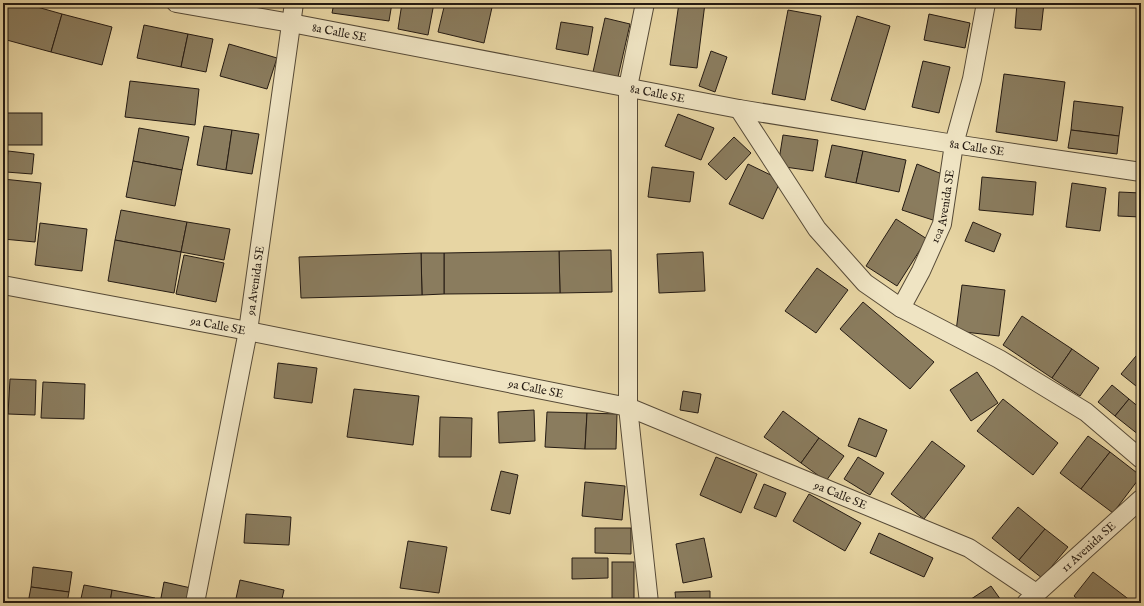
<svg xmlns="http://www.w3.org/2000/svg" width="1144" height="606" font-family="'IM FELL English',serif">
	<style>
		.building { fill: #8a7c5e; stroke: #251b13 }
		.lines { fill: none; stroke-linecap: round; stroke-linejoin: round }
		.minor-casing { stroke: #564a37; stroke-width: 20 }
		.minor { stroke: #efe4c3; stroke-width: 18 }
		.labels { text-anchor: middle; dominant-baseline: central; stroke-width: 3; stroke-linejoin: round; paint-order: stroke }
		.street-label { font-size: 12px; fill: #251b13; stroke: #efe4c3 }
	</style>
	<rect width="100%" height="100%" fill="#e7d5a3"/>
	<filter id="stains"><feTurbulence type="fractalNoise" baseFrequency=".005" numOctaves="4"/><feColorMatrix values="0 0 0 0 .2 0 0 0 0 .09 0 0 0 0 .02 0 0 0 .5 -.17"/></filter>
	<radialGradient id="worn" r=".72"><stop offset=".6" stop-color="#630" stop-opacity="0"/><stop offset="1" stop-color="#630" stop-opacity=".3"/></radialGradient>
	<g class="building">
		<polygon points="3,3 23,3 62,14 51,52 3,39"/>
		<polygon points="334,3 392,3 389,21 332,13"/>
		<polygon points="402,3 434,3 428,35 398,29"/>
		<polygon points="445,3 493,3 484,43 438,32"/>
		<polygon points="679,3 705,3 697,68 670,65"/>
		<polygon points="1017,3 1044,3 1041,30 1015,28"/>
		<polygon points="788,10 821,16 805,100 772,94"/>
		<polygon points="62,14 112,27 102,65 51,52"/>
		<polygon points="929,14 970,23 965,48 924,40"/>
		<polygon points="857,16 890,26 865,110 831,100"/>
		<polygon points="605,18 630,24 618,77 593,72"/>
		<polygon points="561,22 593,27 588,55 556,49"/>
		<polygon points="144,25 188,34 181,67 137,58"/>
		<polygon points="188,34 213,39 206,72 181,67"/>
		<polygon points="229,44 277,58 267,89 220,76"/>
		<polygon points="711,51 727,57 715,92 699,86"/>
		<polygon points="923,61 950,67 939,113 912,107"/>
		<polygon points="1004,74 1065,82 1057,141 996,132"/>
		<polygon points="130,81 199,89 195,125 125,117"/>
		<polygon points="1074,101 1123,107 1119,136 1071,130"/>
		<rect x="5" y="113" width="37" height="32"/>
		<polygon points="678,114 714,128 701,160 665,146"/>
		<polygon points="204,126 232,130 226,170 197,165"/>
		<polygon points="139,128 189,137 182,170 133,161"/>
		<polygon points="232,130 259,134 252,174 226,170"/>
		<polygon points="1071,130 1119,136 1117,154 1068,148"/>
		<polygon points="783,135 818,140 813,171 778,166"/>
		<polygon points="734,137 751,153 726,180 708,164"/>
		<polygon points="832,145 863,151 856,183 825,177"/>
		<polygon points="8,151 34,154 32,174 6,172"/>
		<polygon points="863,151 906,160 899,192 856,183"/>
		<polygon points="133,161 182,170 175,206 126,197"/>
		<polygon points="748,164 781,180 763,219 729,204"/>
		<polygon points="917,164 942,174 939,222 902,210"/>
		<polygon points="652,167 694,172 690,202 648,197"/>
		<polygon points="982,177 1036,182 1033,215 979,210"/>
		<polygon points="3,179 41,183 35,242 3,239"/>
		<polygon points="1072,183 1106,188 1100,231 1066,227"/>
		<polygon points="1119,192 1141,193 1141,217 1118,216"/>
		<polygon points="121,210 187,222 181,252 115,240"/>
		<polygon points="896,219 927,239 897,286 866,266"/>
		<polygon points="187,222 230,229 224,260 181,252"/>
		<polygon points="973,222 1001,234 994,252 965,241"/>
		<polygon points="40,223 87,229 82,271 35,265"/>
		<polygon points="115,240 181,252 174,293 108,281"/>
		<polygon points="611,250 612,292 560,293 559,251"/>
		<polygon points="559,251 560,293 444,294 444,253"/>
		<polygon points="703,252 705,291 659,293 657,254"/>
		<polygon points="421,253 444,253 444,294 422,295"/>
		<polygon points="421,253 422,295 301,298 299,257"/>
		<polygon points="184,255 224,263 216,302 176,294"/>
		<polygon points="817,268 848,290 816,333 785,311"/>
		<polygon points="962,285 1005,290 999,336 956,331"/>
		<polygon points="863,302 934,362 910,389 840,329"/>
		<polygon points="1022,316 1072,349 1052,378 1003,345"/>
		<polygon points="1072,349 1099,368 1080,396 1052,378"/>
		<polygon points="1141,350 1141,390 1121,374"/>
		<polygon points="278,363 317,368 312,403 274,398"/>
		<polygon points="977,372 998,403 971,421 950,390"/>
		<polygon points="10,379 36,380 35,415 8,414"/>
		<polygon points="43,382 85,384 84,419 41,418"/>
		<polygon points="1112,385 1129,399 1115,416 1098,402"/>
		<polygon points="354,389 419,396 413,445 347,437"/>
		<polygon points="683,391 701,394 698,413 680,410"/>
		<polygon points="1003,399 1058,443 1033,475 977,431"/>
		<polygon points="1129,399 1141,409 1141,433 1139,435 1115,416"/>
		<polygon points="534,410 535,441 499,443 498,412"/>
		<polygon points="783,411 819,438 801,463 764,437"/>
		<polygon points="547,412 587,413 585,449 545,447"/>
		<polygon points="587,413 617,414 616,449 585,449"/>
		<polygon points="440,417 472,418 471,457 439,457"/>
		<polygon points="859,418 887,430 876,457 848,446"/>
		<polygon points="1088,436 1110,452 1081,489 1060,473"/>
		<polygon points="819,438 844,456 826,481 801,463"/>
		<polygon points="932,441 965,466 924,519 891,494"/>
		<polygon points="1110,452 1141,476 1113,513 1081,489"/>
		<polygon points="716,457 757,474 741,513 700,495"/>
		<polygon points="858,457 884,473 870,495 844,479"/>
		<polygon points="501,471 518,475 510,514 491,510"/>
		<polygon points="585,482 625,486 622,520 582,516"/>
		<polygon points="764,484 786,493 776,517 754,508"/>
		<polygon points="809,494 861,523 845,551 793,521"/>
		<polygon points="1018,507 1045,529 1019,560 992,538"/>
		<polygon points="246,514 291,517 289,545 244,543"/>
		<polygon points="595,528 631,528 631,554 595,553"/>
		<polygon points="1045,529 1068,547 1042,578 1019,560"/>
		<polygon points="879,533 933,558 924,577 870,553"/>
		<polygon points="704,538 712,577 683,583 676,544"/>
		<polygon points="408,541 447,547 439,593 400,588"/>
		<polygon points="572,558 608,558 608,578 572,579"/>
		<rect x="612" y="562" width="22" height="41"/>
		<polygon points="33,567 72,572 69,592 31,587"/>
		<polygon points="1093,572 1131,601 1129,603 1082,603 1074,596"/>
		<polygon points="240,580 284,590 281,603 235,603"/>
		<polygon points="164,582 191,588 188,603 160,603"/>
		<polygon points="84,585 112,590 110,603 80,603"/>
		<polygon points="991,586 1003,603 965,603"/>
		<polygon points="31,587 69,592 67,603 28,603"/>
		<polygon points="112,590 155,598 154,603 110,603"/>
		<polygon points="710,591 710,603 676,603 675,592"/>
	</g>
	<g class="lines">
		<defs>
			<g id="minor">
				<path id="s1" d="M176,3L291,23L739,109L954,144L1141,172"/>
				<polyline points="645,3 628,87 628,407 649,603"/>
				<polyline points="739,109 817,229 865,283 901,308 999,359 1086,412 1141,459"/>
				<path id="s2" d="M3,285L248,331L628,407L969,548L1036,593"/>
				<path id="s3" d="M901,308L921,271L942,224L954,144L972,79L986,3"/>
				<path id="s4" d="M195,603L248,331L294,3"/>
				<path id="s5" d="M1026,603L1141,499"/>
			</g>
		</defs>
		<use href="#minor" class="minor-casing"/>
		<use href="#minor" class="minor"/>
	</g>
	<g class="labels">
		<g class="street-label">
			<text stroke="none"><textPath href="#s1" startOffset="166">8a Calle SE</textPath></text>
			<text stroke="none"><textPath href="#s1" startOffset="490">8a Calle SE</textPath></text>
			<text stroke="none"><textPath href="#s1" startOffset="814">8a Calle SE</textPath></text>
			<text stroke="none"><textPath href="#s3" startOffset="111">10a Avenida SE</textPath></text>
			<text stroke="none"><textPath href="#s4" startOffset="328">9a Avenida SE</textPath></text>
			<text stroke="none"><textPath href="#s2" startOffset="219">9a Calle SE</textPath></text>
			<text stroke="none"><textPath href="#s2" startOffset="543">9a Calle SE</textPath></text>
			<text stroke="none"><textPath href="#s2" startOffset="867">9a Calle SE</textPath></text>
			<text stroke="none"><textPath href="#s5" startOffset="84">11 Avenida SE</textPath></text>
		</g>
	</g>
	<rect width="1144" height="606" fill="none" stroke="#e7d5a3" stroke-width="16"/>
	<rect x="4" y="4" width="1136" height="598" fill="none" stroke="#251b13" stroke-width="2"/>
	<rect x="8" y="8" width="1128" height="590" fill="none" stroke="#251b13"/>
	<rect width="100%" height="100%" filter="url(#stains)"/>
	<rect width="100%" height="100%" fill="url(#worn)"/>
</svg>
